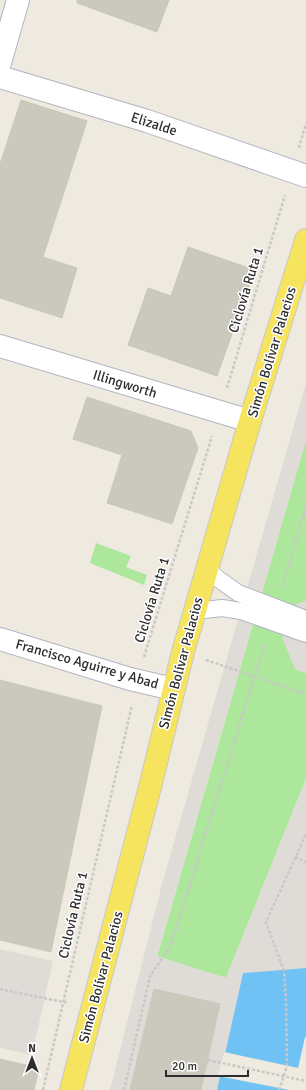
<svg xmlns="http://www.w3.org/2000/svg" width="306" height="1090" font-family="Signika,sans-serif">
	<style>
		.green { fill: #ace79b }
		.plaza { fill: #dfdcd7 }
		.water { fill: #70c1f4 }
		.pier { fill: #efeae0 }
		.building { fill: #cbc8be; stroke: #cbc7b9 }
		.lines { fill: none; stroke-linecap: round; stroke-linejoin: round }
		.service-casing { stroke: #b3b4c1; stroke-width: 18 }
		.minor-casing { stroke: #b3b4c1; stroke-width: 24 }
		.tertiary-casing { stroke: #b3b4c1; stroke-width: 24 }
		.primary-casing { stroke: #c8c8c8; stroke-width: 24 }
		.path { stroke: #c8c8c8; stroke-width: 2.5; stroke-dasharray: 3 2; stroke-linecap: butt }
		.service { stroke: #fff; stroke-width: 16 }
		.minor { stroke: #fff; stroke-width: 22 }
		.tertiary { stroke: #fff; stroke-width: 22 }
		.primary { stroke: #f6e45e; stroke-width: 22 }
		.path-bridge { stroke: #c8c8c8; stroke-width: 2.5; stroke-dasharray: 3 2; stroke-linecap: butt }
		.labels { text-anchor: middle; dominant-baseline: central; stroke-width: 3; stroke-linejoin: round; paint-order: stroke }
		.street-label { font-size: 14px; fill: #2d2d2d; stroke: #fff }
	</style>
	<rect width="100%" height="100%" fill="#efeae0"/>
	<g class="green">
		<polygon points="306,440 306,601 289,607 295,669 306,673 306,779 226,978 157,957"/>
		<polygon points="96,543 131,556 126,567 147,575 144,585 90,563"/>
	</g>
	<g class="plaza">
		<polygon points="306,383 306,440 157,956 226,978 306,779 306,968 243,973 217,1090 201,1090 220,1005 154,989 130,1090 110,1090 162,884"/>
		<polygon points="306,601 306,673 295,669 283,640 280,623 289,607"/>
		<polygon points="0,949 53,961 32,1055 0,1048"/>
	</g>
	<polygon class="water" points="306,968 306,1090 217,1090 243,973"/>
	<polygon class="pier" points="305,1037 306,1037 306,1090 289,1090 218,1076 224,1052 298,1068"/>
	<g class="building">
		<polygon points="77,0 169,0 157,32 77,3"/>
		<polygon points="21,100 87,121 43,257 77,268 62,318 0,298 0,164"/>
		<polygon points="188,247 255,270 217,376 128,345 148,288 171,296"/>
		<polygon points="87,397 191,431 198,448 172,524 107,503 122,455 73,439"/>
		<polygon points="0,680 102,706 51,952 0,940"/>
		<polygon points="154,989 220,1004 201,1090 130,1090"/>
		<polygon points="0,1059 39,1068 34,1090 0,1090"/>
	</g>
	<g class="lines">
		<defs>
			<g id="service">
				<polyline points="207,568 217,578 238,593 306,619"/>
				<polyline points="195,611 222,608 241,611 306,634"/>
			</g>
			<g id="minor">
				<polyline points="0,63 18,0"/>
				<polyline points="0,77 147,121 306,176"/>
				<polyline points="0,346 250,421"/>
			</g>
			<polyline id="tertiary" points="0,639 130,679 173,689"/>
			<polyline id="primary" points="71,1090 150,787 183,652 250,421 306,240"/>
		</defs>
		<use href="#service" class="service-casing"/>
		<use href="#minor" class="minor-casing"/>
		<use href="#tertiary" class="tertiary-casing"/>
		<use href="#primary" class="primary-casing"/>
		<g class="path">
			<polyline points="299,148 306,123"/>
			<polyline points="227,388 285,195"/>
			<polyline points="282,587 306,507"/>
			<polyline points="144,657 212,436"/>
			<polyline points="206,660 306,694"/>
			<polyline points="295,857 306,862"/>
			<polyline points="284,971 266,922 306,834"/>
			<polyline points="0,989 68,1003"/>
			<polyline points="208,1060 306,1081"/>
			<polyline points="43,1090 132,705"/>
			<polyline points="124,1090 150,976 171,945 265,643"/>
		</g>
		<use href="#service" class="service"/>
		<use href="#minor" class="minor"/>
		<use href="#tertiary" class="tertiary"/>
		<use href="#primary" class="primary"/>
		<polyline class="path-bridge" points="279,1090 287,1066 286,999 284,971"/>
	</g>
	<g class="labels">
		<g class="street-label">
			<text transform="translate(154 124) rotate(18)">Elizalde</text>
			<text transform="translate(246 290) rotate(-73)">Ciclovía Ruta 1</text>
			<text transform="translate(272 352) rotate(-73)">Simón Bolívar Palacios</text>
			<text transform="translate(125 384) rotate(17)">Illingworth</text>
			<text transform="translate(152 600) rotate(-73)">Ciclovía Ruta 1</text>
			<text transform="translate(181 663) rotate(-75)">Simón Bolívar Palacios</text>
			<text transform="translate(87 664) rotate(16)">Francisco Aguirre y Abad</text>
			<text transform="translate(73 915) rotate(-77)">Ciclovía Ruta 1</text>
			<text transform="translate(101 977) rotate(-75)">Simón Bolívar Palacios</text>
		</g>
	</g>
	<g transform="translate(32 1058)" stroke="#ffffff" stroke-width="3" paint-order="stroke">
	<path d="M0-3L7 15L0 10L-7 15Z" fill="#2d2d2d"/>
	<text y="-6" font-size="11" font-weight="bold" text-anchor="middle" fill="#2d2d2d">N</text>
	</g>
	<path d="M166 1070v6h82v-6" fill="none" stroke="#2d2d2d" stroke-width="2"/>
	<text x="172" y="1070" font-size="12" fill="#2d2d2d" stroke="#ffffff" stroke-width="3" paint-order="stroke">20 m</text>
</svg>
